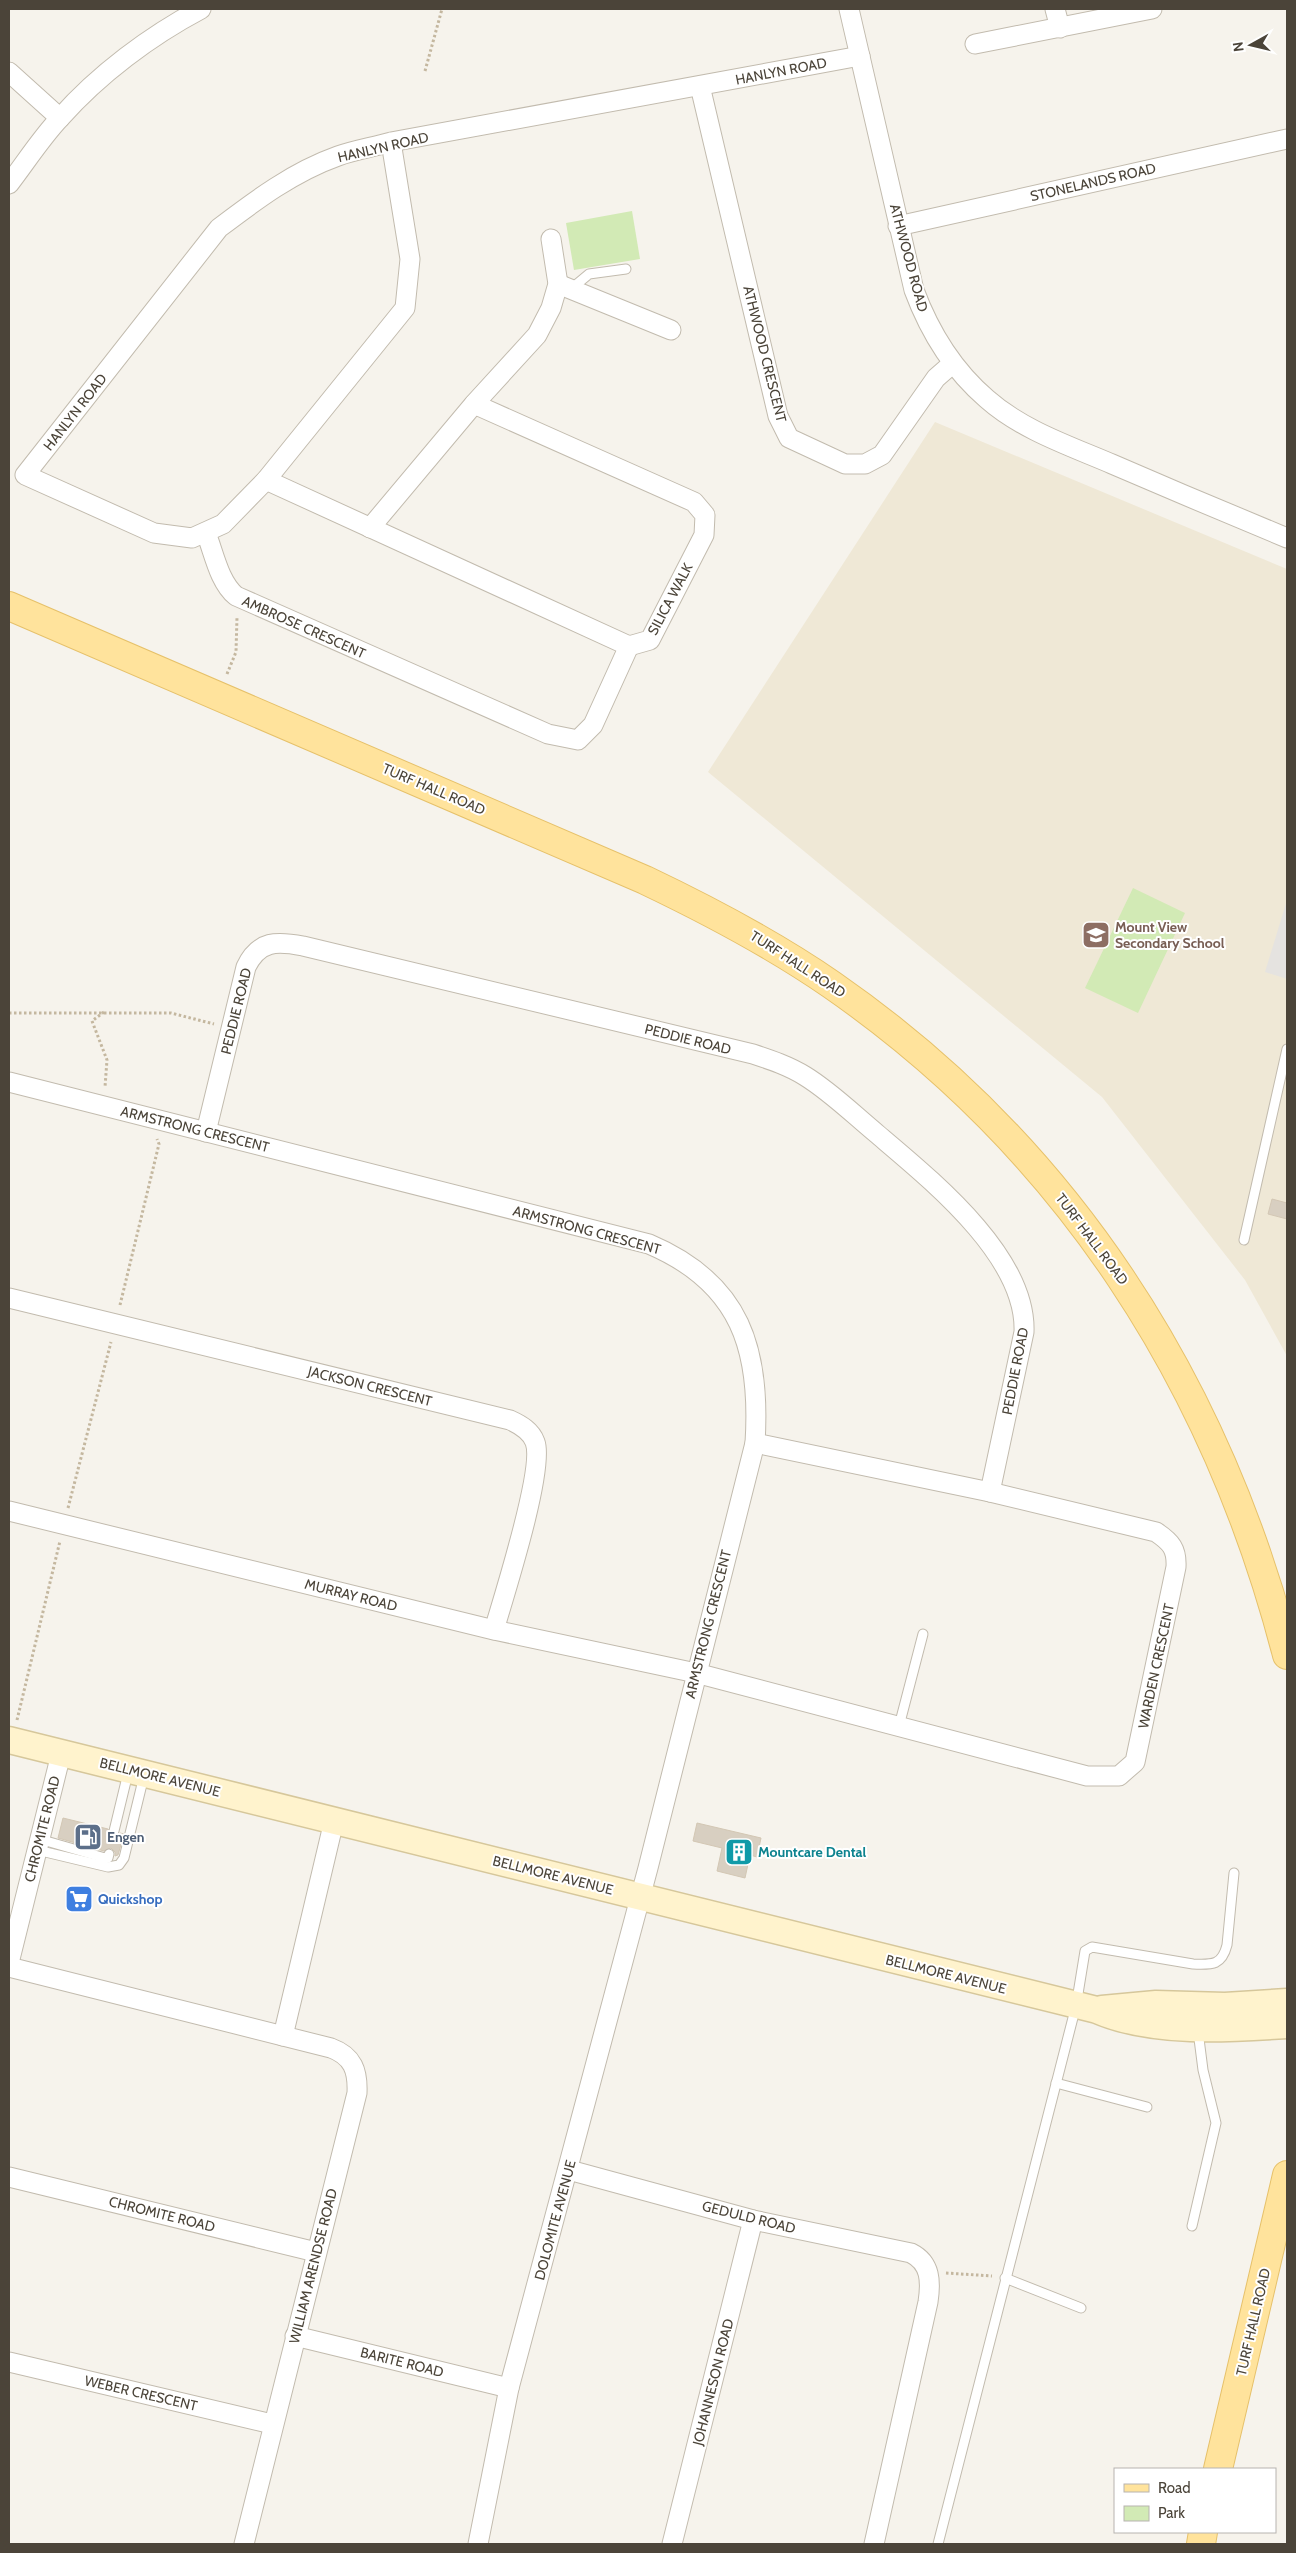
<svg xmlns="http://www.w3.org/2000/svg" width="1296" height="2553" font-family="Cabin,sans-serif">
	<style>
		.education { fill: #efe8d6 }
		.green { fill: #d2eab5 }
		.parking { fill: #e5e3e0 }
		.building { fill: #d8cfc1; stroke: #d3c7b4 }
		.lines { fill: none; stroke-linecap: round; stroke-linejoin: round }
		.lane-casing { stroke: #c2bbae; stroke-width: 11 }
		.street-casing { stroke: #c2bbae; stroke-width: 21 }
		.secondary-casing { stroke: #d6c79b; stroke-width: 29 }
		.primary-casing { stroke: #e6c16a; stroke-width: 30 }
		.path { stroke: #c4b79f; stroke-width: 3; stroke-dasharray: 2.5 2.5; stroke-linecap: butt }
		.lane { stroke: #fff; stroke-width: 9 }
		.street { stroke: #fff; stroke-width: 19 }
		.secondary { stroke: #fff3cd; stroke-width: 26 }
		.primary { stroke: #ffe39c; stroke-width: 28 }
		.labels { text-anchor: middle; dominant-baseline: central; stroke-width: 4; stroke-linejoin: round; paint-order: stroke }
		.street-label { font-size: 14px; fill: #4b4439; stroke: #fff }
		.education-label { font-size: 14px; font-weight: bold; fill: #785e54; stroke: #fff; text-anchor: start }
		.service-label { font-size: 14px; font-weight: bold; fill: #4e5e75; stroke: #fff; text-anchor: start }
		.culture-label { font-size: 14px; font-weight: bold; fill: #0d838f; stroke: #fff; text-anchor: start }
		.shop-label { font-size: 14px; font-weight: bold; fill: #366cbe; stroke: #fff; text-anchor: start }
	</style>
	<rect width="100%" height="100%" fill="#f6f3ec"/>
	<polygon class="education" points="935,422 1287,569 1287,1356 1245,1280 1102,1097 708,772"/>
	<g class="green">
		<polygon points="632,211 640,259 574,270 566,223"/>
		<polygon points="1133,888 1185,913 1138,1013 1085,988"/>
	</g>
	<polygon class="parking" points="1287,900 1287,979 1265,972"/>
	<g class="building">
		<polygon points="1272,1199 1287,1203 1287,1219 1268,1214"/>
		<polygon points="63,1818 108,1829 112,1837 116,1837 120,1833 124,1834 118,1855 115,1856 115,1852 111,1848 104,1851 58,1838"/>
		<polygon points="697,1823 761,1838 757,1857 750,1855 745,1878 717,1871 722,1848 693,1841"/>
	</g>
	<g class="lines">
		<defs>
			<g id="lane">
				<polyline points="571,289 589,274 626,269"/>
				<polyline points="1244,1240 1287,1049"/>
				<polyline points="899,1726 923,1634"/>
				<polyline points="114,1831 128,1773"/>
				<polyline points="39,1839 105,1858 108,1858 109,1854"/>
				<polyline points="37,1850 108,1867 119,1865 124,1858 144,1776"/>
				<polyline points="1056,2083 1147,2107"/>
				<polyline points="1192,2226 1216,2123 1203,2070 1198,2031"/>
				<polyline points="1005,2278 1081,2308"/>
				<path d="M938,2544L1076,2006L1085,1951L1092,1947L1193,1964C1213,1965 1222,1965 1227,1945L1234,1873"/>
			</g>
			<g id="street">
				<path d="M849,9L914,290C930,333 952,369 987,399C1022,430 1070,446 1112,464C1170,489 1229,514 1287,538"/>
				<polyline points="1055,9 1060,28"/>
				<polyline points="975,44 1152,9"/>
				<polyline points="9,72 60,118"/>
				<polyline points="700,86 778,416 789,438 845,464 865,464 882,455 936,378 952,364"/>
				<path d="M391,142L410,259L405,308L266,480L223,524L192,538L154,533L25,475L219,228C256,200 293,172 338,156C355,150 374,147 391,142L860,56"/>
				<path d="M9,184C26,162 41,138 60,118C99,74 150,36 201,9"/>
				<polyline points="898,226 1287,139"/>
				<polyline points="558,284 671,330"/>
				<polyline points="266,480 629,646 650,640 704,535 705,515 694,502 474,404"/>
				<polyline points="370,528 474,404 537,335 551,308 558,284 551,239"/>
				<path d="M206,533C214,553 219,582 236,596L548,734L578,740L593,725L629,646"/>
				<path d="M9,1082L649,1244C741,1283 761,1350 755,1443L648,1868L509,2388L478,2544"/>
				<path d="M206,1132L246,967C259,940 277,941 303,946L753,1054C771,1060 789,1066 805,1076C831,1092 853,1114 876,1133C930,1179 1027,1256 1024,1332L990,1492"/>
				<path d="M9,1298L510,1420C521,1425 531,1431 535,1442C545,1468 504,1596 494,1630"/>
				<path d="M9,1511L494,1630L696,1673L1087,1776H1119L1135,1762L1176,1567C1177,1549 1171,1542 1156,1532L990,1492L755,1443"/>
				<polyline points="9,1963 61,1754"/>
				<path d="M9,1967L331,2048C353,2056 358,2071 357,2093L244,2544"/>
				<polyline points="283,2036 334,1821"/>
				<path d="M569,2170L753,2220L911,2253C931,2263 931,2282 928,2302L874,2544"/>
				<polyline points="9,2177 316,2252"/>
				<polyline points="295,2336 509,2388"/>
				<polyline points="9,2362 272,2424"/>
				<polyline points="672,2544 753,2220"/>
			</g>
			<g id="secondary">
				<path d="M9,1740L1097,2010C1152,2034 1228,2029 1287,2025"/>
				<polyline points="1102,2009 1156,2004 1225,2006 1287,2002"/>
			</g>
			<g id="primary">
				<path d="M9,606L645,880C710,911 773,944 832,985C1067,1148 1216,1381 1287,1655"/>
				<polyline points="1218,2469 1287,2175"/>
				<polyline points="1201,2544 1203,2532"/>
			</g>
		</defs>
		<use href="#lane" class="lane-casing"/>
		<use href="#street" class="street-casing"/>
		<use href="#secondary" class="secondary-casing"/>
		<use href="#primary" class="primary-casing"/>
		<g class="path">
			<polyline points="425,71 442,9"/>
			<polyline points="227,674 236,652 237,617"/>
			<polyline points="104,1012 92,1021 107,1060 105,1087"/>
			<polyline points="9,1013 171,1013 214,1024"/>
			<polyline points="120,1305 159,1144 157,1139"/>
			<polyline points="68,1508 111,1342"/>
			<polyline points="17,1720 60,1541"/>
			<polyline points="946,2273 992,2276"/>
		</g>
		<use href="#lane" class="lane"/>
		<use href="#street" class="street"/>
		<use href="#secondary" class="secondary"/>
		<use href="#primary" class="primary"/>
	</g>
	<defs>
		<symbol id="school-square" viewBox="-11 -11 22 22"><rect x="-9" y="-9" width="18" height="18" rx="4" fill="#8d6e63" stroke="#fff"/><path d="M0-5L7-2L0 1L-7-2ZM-4 1L0 2.5L4 1V4Q0 6-4 4Z" fill="#fff"/></symbol>
		<symbol id="fuel-square" viewBox="-11 -11 22 22"><rect x="-9" y="-9" width="18" height="18" rx="4" fill="#5c6f8a" stroke="#fff"/><path d="M-5.5-6h7V0h2V4h1.3V-2.5L3-4.5l.8-.8L6-3V5H2.5V1h-1V6h-7ZM-4.2-4.7v3.2H.2V-4.7Z" fill="#fff"/></symbol>
		<symbol id="building-square" viewBox="-11 -11 22 22"><rect x="-9" y="-9" width="18" height="18" rx="4" fill="#0f9aa8" stroke="#fff"/><path d="M-4-6H4V6H1V3H-1V6H-4ZM-2.5-4.3h1.7v1.8h-1.7ZM.8-4.3h1.7v1.8H.8ZM-2.5-1h1.7V.8h-1.7ZM.8-1h1.7V.8H.8Z" fill="#fff"/></symbol>
		<symbol id="supermarket-square" viewBox="-11 -11 22 22"><rect x="-9" y="-9" width="18" height="18" rx="4" fill="#3f7fe0" stroke="#fff"/><path d="M-6-5.5h2.5l.6 2H6L4.5 2H-2.5L-4.4-4H-6ZM-1.5 3.2a1.3 1.3 0 1 0 .1 0ZM3 3.2a1.3 1.3 0 1 0 .1 0Z" fill="#fff"/></symbol>
	</defs>
	<g fill-rule="evenodd">
		<use href="#school-square" x="1080" y="919" width="32" height="32"/>
		<use href="#fuel-square" x="72" y="1821" width="32" height="32"/>
		<use href="#building-square" x="723" y="1836" width="32" height="32"/>
		<use href="#supermarket-square" x="63" y="1883" width="32" height="32"/>
	</g>
	<g class="labels">
		<g class="street-label">
			<text transform="translate(781 71) rotate(-11)">HANLYN ROAD</text>
			<text transform="translate(383 147) rotate(-13)">HANLYN ROAD</text>
			<text transform="translate(1093 182) rotate(-13)">STONELANDS ROAD</text>
			<text transform="translate(909 258) rotate(75)">ATHWOOD ROAD</text>
			<text transform="translate(765 354) rotate(76)">ATHWOOD CRESCENT</text>
			<text transform="translate(75 412) rotate(-52)">HANLYN ROAD</text>
			<text transform="translate(670 599) rotate(-62)">SILICA WALK</text>
			<text transform="translate(304 627) rotate(24)">AMBROSE CRESCENT</text>
			<text transform="translate(434 789) rotate(23)">TURF HALL ROAD</text>
			<text transform="translate(798 964) rotate(33)">TURF HALL ROAD</text>
			<text transform="translate(236 1011) rotate(-76)">PEDDIE ROAD</text>
			<text transform="translate(688 1039) rotate(14)">PEDDIE ROAD</text>
			<text transform="translate(195 1129) rotate(14)">ARMSTRONG CRESCENT</text>
			<text transform="translate(587 1230) rotate(15)">ARMSTRONG CRESCENT</text>
			<text transform="translate(1092 1239) rotate(53)">TURF HALL ROAD</text>
			<text transform="translate(1015 1371) rotate(-79)">PEDDIE ROAD</text>
			<text transform="translate(370 1386) rotate(14)">JACKSON CRESCENT</text>
			<text transform="translate(351 1595) rotate(14)">MURRAY ROAD</text>
			<text transform="translate(708 1624) rotate(-76)">ARMSTRONG CRESCENT</text>
			<text transform="translate(1156 1666) rotate(-78)">WARDEN CRESCENT</text>
			<text transform="translate(160 1777) rotate(14)">BELLMORE AVENUE</text>
			<text transform="translate(42 1829) rotate(-76)">CHROMITE ROAD</text>
			<text transform="translate(553 1875) rotate(14)">BELLMORE AVENUE</text>
			<text transform="translate(946 1974) rotate(14)">BELLMORE AVENUE</text>
			<text transform="translate(162 2214) rotate(14)">CHROMITE ROAD</text>
			<text transform="translate(749 2217) rotate(14)">GEDULD ROAD</text>
			<text transform="translate(555 2220) rotate(-75)">DOLOMITE AVENUE</text>
			<text transform="translate(313 2266) rotate(-76)">WILLIAM ARENDSE ROAD</text>
			<text transform="translate(1253 2322) rotate(-77)">TURF HALL ROAD</text>
			<text transform="translate(402 2362) rotate(14)">BARITE ROAD</text>
			<text transform="translate(713 2382) rotate(-76)">JOHANNESON ROAD</text>
			<text transform="translate(141 2393) rotate(13)">WEBER CRESCENT</text>
		</g>
		<g class="education-label">
			<text x="1115" y="927">Mount View<tspan x="1115" dy="16">Secondary School</tspan></text>
		</g>
		<g class="service-label">
			<text x="107" y="1837">Engen</text>
		</g>
		<g class="culture-label">
			<text x="758" y="1852">Mountcare Dental</text>
		</g>
		<g class="shop-label">
			<text x="98" y="1899">Quickshop</text>
		</g>
	</g>
	<rect width="1296" height="2553" fill="none" stroke="#4b4439" stroke-width="20"/>
	<rect x="1114" y="2468" width="162" height="65" fill="#ffffff" stroke="#b7b4b0"/>
	<rect x="1124" y="2484" width="25" height="8" fill="#ffe39c" stroke="#b7b4b0"/>
	<text x="1158" y="2493" font-size="15" fill="#4b4439">Road</text>
	<rect x="1124" y="2506" width="25" height="15" fill="#d2eab5" stroke="#b7b4b0"/>
	<text x="1158" y="2518" font-size="15" fill="#4b4439">Park</text>
	<g transform="translate(1251 45) rotate(262)" stroke="#ffffff" stroke-width="4" paint-order="stroke">
	<path d="M0-4L9 19L0 12L-9 19Z" fill="#4b4439"/>
	<text y="-8" font-size="14" font-weight="bold" text-anchor="middle" fill="#4b4439">N</text>
	</g>
</svg>
